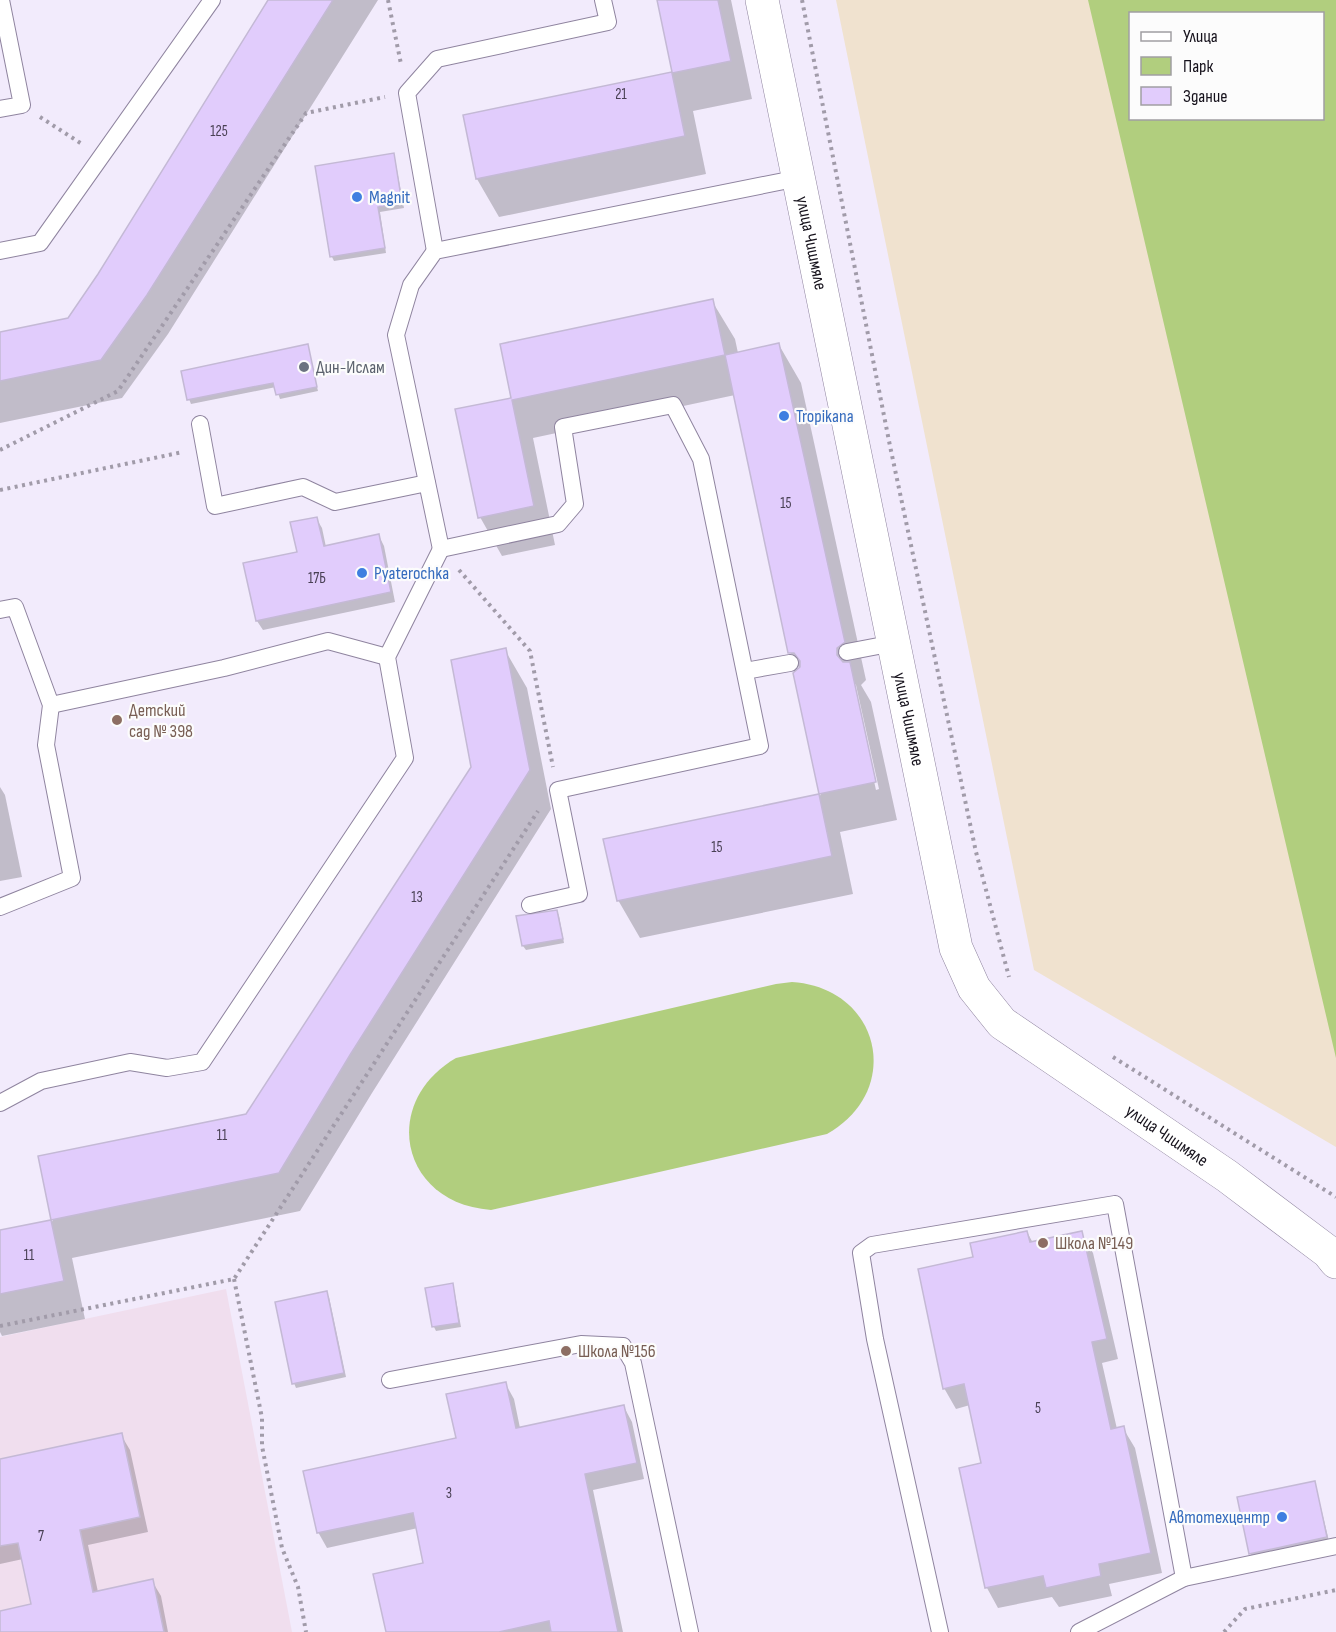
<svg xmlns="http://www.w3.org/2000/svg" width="1336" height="1632" font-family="'Sofia Sans Condensed',sans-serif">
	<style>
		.industrial { fill: #f0e2cf; fill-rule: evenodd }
		.medical { fill: #f0deee }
		.green { fill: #b1ce7e; fill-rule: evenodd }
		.shadow { fill: #0003; fill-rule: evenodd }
		.building { fill: #e1ccfc; stroke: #c4b9d5; stroke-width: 1.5 }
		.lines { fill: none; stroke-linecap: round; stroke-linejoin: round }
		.lane-casing { stroke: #8f849f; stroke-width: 18 }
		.street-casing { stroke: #8f849f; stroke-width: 34 }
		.path { stroke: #a19ba9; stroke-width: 4; stroke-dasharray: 3 4.5; stroke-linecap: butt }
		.lane { stroke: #fff; stroke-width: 16 }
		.street { stroke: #fff; stroke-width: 33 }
		.shop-dot { fill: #3f7fe0; stroke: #fcfcfc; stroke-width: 2 }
		.worship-dot { fill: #6b7280; stroke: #fcfcfc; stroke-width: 2 }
		.education-dot { fill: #8d6e63; stroke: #fcfcfc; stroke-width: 2 }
		.labels { text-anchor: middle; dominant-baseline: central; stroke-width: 4.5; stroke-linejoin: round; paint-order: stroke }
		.number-label { font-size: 15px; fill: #494054 }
		.shop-label { font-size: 18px; fill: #366cbe; stroke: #fcfcfc; text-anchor: start }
		.street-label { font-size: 18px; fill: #16121c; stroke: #fcfcfc }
		.worship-label { font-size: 18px; fill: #5b616d; stroke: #fcfcfc; text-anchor: start }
		.education-label { font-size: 18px; fill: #785e54; stroke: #fcfcfc; text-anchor: start }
	</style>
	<rect width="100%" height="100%" fill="#f2ebfc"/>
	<path class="industrial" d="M836,0H1336V1147L1034,970ZM1130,14H1322V118H1130Z"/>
	<polygon class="medical" points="226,1289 292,1632 0,1632 0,1337"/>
	<g class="green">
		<path d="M1088,0H1336V1058ZM1130,14H1322V118H1130Z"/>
		<path d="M792,982C881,988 904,1091 827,1134L491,1210C401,1204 379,1103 456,1058L776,984Z"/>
	</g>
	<g class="shadow">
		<polygon points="270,0 378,0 168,334 122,398 0,423 0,333 69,319 100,275"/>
		<polygon points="658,0 731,0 752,99 693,111 706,174 499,217 477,179 464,116 673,73"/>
		<polygon points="393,154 395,159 404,208 380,212 386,253 334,261 332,257 317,167"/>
		<path d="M712,301L735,339L738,353L779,345L801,383L866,680L861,685L871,702L897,820L840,832L853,894L640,938L618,900L605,840L821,795L794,674L800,669L790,652L735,395L533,438L555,545L502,556L480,517L457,410L513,399ZM852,681L856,685L879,789L876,790Z"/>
		<polygon points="307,346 318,391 280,399 276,387 191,404 189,399"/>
		<polygon points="316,518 322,528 326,547 379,536 384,546 395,602 263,630 257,621 298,553"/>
		<polygon points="505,650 527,688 551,809 372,1093 300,1211 72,1258 85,1319 2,1336 0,1332 0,1231 53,1221 40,1157 247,1115 472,767"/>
		<polygon points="0,787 5,795 22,877 0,881"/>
		<polygon points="557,911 559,916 564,943 526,950 523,946"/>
		<polygon points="1027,1232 1033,1243 1081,1233 1093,1253 1118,1359 1102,1363 1117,1429 1123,1428 1135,1448 1162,1573 1109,1584 1112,1596 1059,1607 1052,1597 998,1608 987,1588 961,1469 983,1465 970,1405 956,1409 944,1388 975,1258"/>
		<polygon points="452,1285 454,1289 461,1327 436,1331 434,1327"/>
		<polygon points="326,1293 329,1297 346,1377 296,1388 294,1383"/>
		<polygon points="505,1383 514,1399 520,1428 624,1407 632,1422 644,1479 593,1490 623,1632 387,1632 425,1564 418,1528 327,1548 318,1532 458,1439"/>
		<polygon points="121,1435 130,1450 148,1532 88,1545 98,1592 152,1581 161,1596 168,1632 0,1632 0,1613 33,1606 23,1559 0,1564 0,1461"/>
		<polygon points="1315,1483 1329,1541 1253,1558 1250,1553"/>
	</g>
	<g class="building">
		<polygon points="268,0 333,0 147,295 101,360 0,381 0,332 68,318 98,274"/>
		<polygon points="657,0 718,0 731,61 672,73 685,136 476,179 463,115 672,72"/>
		<polygon points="394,153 402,203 378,207 385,248 330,257 315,166"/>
		<polygon points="713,299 725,355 512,400 534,506 478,518 455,409 511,398 500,344"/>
		<polygon points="779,343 845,642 837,648 837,655 843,662 850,662 876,782 819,794 793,673 800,667 800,661 794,653 788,653 725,355"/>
		<polygon points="308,344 317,387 276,395 273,383 187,400 181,371"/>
		<polygon points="317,517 324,546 379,534 391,592 256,621 243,563 297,552 290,522"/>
		<polygon points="506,648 530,770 350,1055 279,1173 51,1220 38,1156 246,1114 471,767 451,660"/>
		<polygon points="819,794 832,856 617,901 603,839"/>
		<polygon points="557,910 563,939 522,946 516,916"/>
		<polygon points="51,1220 64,1281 0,1294 0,1230"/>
		<polygon points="1027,1231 1030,1242 1082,1231 1107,1339 1092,1342 1111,1429 1124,1426 1151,1553 1099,1564 1101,1576 1046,1588 1043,1576 985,1588 959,1468 981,1463 964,1384 943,1389 918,1269 973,1257 970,1243"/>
		<polygon points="453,1283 459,1323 432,1327 425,1288"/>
		<polygon points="327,1291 344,1373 292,1384 275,1302"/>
		<polygon points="506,1382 516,1428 624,1405 637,1463 585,1474 618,1632 551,1632 549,1621 499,1632 386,1632 373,1574 423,1563 413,1513 317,1533 303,1471 456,1438 446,1394"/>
		<polygon points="122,1433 140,1517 80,1530 93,1592 153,1579 164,1632 0,1632 0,1611 31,1604 18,1543 0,1546 0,1459"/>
		<polygon points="1315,1481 1327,1537 1249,1554 1237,1497"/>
	</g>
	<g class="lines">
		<defs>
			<g id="lane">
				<polyline points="0,109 22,105 1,0"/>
				<polyline points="0,251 40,243 212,0"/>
				<polyline points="435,251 407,93 437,59 608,22 603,0"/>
				<polyline points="200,424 215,506 303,487 335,502 427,483"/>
				<polyline points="0,610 15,607 51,705 46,745 72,878 0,907"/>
				<polyline points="847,652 894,643"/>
				<polyline points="745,671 790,663"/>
				<polyline points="51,705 224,668 328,641 387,657"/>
				<polyline points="530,905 579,894 558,790 760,746 701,459 673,405 563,427 575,504 558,524 441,549 396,335 411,285 435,251 799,178"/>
				<polyline points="0,1103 41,1081 130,1062 167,1068 202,1062 405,758 387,657 441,549"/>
				<polyline points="390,1380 581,1344 623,1346 633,1363 690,1632"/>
				<polyline points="940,1632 875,1339 861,1253 872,1245 1115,1204 1184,1578 1336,1546"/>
				<polyline points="1079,1632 1184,1578"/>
			</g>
			<g id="street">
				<path id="s1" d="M762,0L956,948L974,988L1002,1023L1227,1176L1328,1252L1336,1262"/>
			</g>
		</defs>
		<use href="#lane" class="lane-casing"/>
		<use href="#street" class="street-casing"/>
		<g class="path">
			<polyline points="388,0 401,64"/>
			<polyline points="802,0 890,446 976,852 1009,977"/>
			<polyline points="40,117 82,144"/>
			<polyline points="0,450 118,391 306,113 385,97"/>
			<polyline points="0,490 183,452"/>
			<polyline points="459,570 530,651 553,767"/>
			<polyline points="1113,1057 1336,1197"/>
			<polyline points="234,1279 262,1418 262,1446 282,1548 298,1587 306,1632"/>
			<polyline points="0,1326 234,1279 538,811"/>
			<polyline points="1224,1632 1245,1609 1336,1590"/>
		</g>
		<use href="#lane" class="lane"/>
		<use href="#street" class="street"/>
	</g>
	<g class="shop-dot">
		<circle cx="357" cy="197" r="6"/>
		<circle cx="784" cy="416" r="6"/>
		<circle cx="362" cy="573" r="6"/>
		<circle cx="1282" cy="1517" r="6"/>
	</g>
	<circle class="worship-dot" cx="304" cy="367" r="6"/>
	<g class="education-dot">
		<circle cx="117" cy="720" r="6"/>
		<circle cx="1043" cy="1243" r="6"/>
		<circle cx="566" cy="1351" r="6"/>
	</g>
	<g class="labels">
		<g class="number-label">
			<text x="621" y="94">21</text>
			<text x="219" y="131">125</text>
			<text x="786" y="503">15</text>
			<text x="317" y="578">17Б</text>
			<text x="717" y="847">15</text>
			<text x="417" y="897">13</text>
			<text x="222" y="1135">11</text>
			<text x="29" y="1255">11</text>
			<text x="1038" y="1408">5</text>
			<text x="449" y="1493">3</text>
			<text x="41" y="1536">7</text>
		</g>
		<g class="shop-label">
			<text x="369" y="197">Magnit</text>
			<text x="796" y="416">Tropikana</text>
			<text x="374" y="573">Pyaterochka</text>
			<text x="1270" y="1517" text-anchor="end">Автотехцентр</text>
		</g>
		<g class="street-label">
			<text stroke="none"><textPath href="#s1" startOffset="248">улица Чишмяле</textPath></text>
			<text stroke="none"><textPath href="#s1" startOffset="734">улица Чишмяле</textPath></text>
			<text stroke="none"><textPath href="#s1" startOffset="1256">улица Чишмяле</textPath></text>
		</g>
		<g class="worship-label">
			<text x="316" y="367">Дин-Ислам</text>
		</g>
		<g class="education-label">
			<text x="129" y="710">Детский<tspan x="129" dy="21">сад № 398</tspan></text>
			<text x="1055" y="1243">Школа №149</text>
			<text x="578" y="1351">Школа №156</text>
		</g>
	</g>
	<rect x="1129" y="12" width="195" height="108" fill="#fcfcfc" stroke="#a09ea2" stroke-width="1.5"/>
	<rect x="1141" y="32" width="30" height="9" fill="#ffffff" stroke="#a09ea2" stroke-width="1.5"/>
	<text x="1183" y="42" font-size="18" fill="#16121c">Улица</text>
	<rect x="1141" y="57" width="30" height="18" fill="#b1ce7e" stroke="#a09ea2" stroke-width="1.5"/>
	<text x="1183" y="72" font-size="18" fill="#16121c">Парк</text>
	<rect x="1141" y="87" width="30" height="18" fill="#e1ccfc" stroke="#a09ea2" stroke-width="1.5"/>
	<text x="1183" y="102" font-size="18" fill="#16121c">Здание</text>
</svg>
